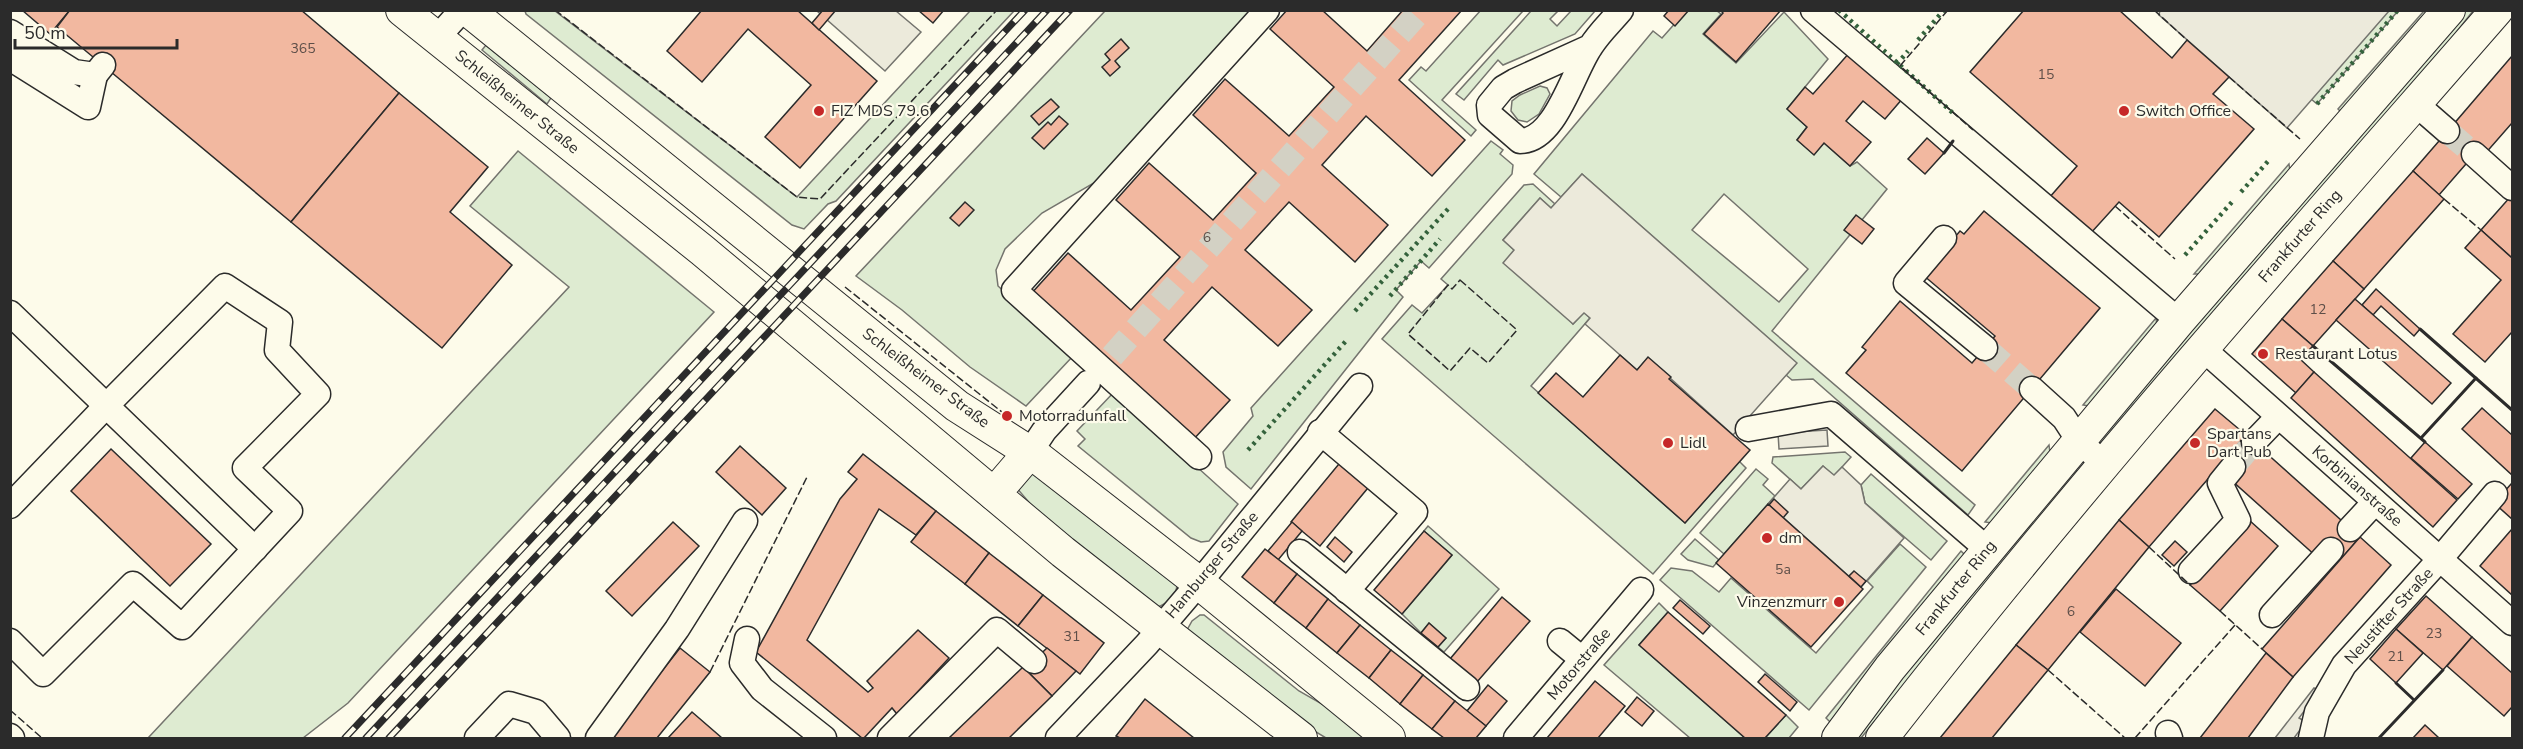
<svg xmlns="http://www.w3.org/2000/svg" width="2523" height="749" font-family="'Nunito Sans',sans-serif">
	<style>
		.green { fill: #deebd1; stroke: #74746e; stroke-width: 1.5; fill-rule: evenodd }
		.parking { fill: #eceadb; stroke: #74746e; stroke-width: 1.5 }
		.building { fill: #f2b8a0; stroke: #2b2b2b; stroke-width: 1.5 }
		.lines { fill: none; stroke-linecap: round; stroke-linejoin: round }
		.minor-tunnel { stroke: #d3d1c4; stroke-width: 24; stroke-dasharray: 24 12; stroke-linecap: butt }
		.minor-casing { stroke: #2b2b2b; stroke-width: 27 }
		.major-casing { stroke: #2b2b2b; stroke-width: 34 }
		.minor { stroke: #fdfbea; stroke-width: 24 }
		.major { stroke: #fdfbea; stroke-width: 32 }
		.rail-casing { stroke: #2b2b2b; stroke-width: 7 }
		.rail { stroke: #fdfbea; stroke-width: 4.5; stroke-dasharray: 14; stroke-linecap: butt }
		.hedge { stroke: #34623c; stroke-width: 4.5; stroke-dasharray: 3 4.5; stroke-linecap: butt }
		.fence { stroke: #2b2b2b; stroke-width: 1.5; stroke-dasharray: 8 3; stroke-linecap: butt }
		.wall { stroke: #2b2b2b; stroke-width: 3 }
		.poi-dot { fill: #c62828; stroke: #fdfbea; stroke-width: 2 }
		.labels { text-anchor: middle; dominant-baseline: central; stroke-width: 4.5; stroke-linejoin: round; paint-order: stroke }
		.number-label { font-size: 14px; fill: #5d4e48 }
		.street-label { font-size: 16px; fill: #2b2b2b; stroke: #fdfbea }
		.poi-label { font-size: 16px; fill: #2b2b2b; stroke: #fdfbea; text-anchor: start }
	</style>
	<rect width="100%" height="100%" fill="#fdfbea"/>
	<g class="green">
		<polygon points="1481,10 1523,11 1442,100 1476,130 1471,136 1409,80 1421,67 1426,71"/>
		<polygon points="525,11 555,11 797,197 970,11 1014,11 836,201 828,204 804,229 792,225 526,14"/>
		<polygon points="1105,11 1254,11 1106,176 1042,213 1005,249 996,270 998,286 1073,356 1026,406 970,367 902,310 856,276"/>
		<polygon points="1531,11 1558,11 1550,19 1557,26 1571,11 1595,11 1575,34 1503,65 1498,60 1464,100 1456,94"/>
		<path d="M1686,11H1717L1721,14L1703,34L1736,63L1784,12L1828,59L1787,109L1807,127L1797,140L1814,154L1824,143L1850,166L1857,162L1887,189L1772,331L1975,505L1968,515L1813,379L1792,380L1786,375L1796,363L1582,174L1561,197L1534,174L1653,31L1662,38ZM1724,194L1808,269L1779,302L1692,230Z"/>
		<polygon points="2383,11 2398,11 2317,104 2297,87"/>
		<polygon points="2424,11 2430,14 2342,113 2338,109"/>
		<polygon points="2465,11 2473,11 2432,63 2102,445 2098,445 2095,442 2196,318"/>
		<polygon points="486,45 551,98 547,104 482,50"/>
		<polygon points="1540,86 1547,88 1550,94 1539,114 1527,122 1518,120 1511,111 1512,101 1520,95"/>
		<polygon points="1491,141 1503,150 1500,154 1513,165 1512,174 1429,268 1421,261 1396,290 1403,297 1251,489 1226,467 1223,452 1253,416 1251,408"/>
		<polygon points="518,151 714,312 348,703 303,738 148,738 569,287 470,206"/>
		<polygon points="2289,164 2290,172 2201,274 2194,274"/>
		<polygon points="1533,184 1555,204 1551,208 1540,198 1503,240 1514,250 1573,324 1584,312 1590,318 1531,386 1685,523 1739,461 1746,468 1653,574 1382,339 1412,305 1422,313 1448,285 1441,279 1524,185"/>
		<polygon points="2156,318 2157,326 2089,406 2083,405"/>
		<polygon points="1114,392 1238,504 1209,541 1201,542 1191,538 1078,446 1085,439 1077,431"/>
		<polygon points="2049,445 2050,453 1992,523 1985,522"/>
		<polygon points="1845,452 1851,457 1834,476 1823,466 1801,489 1772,463 1773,457"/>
		<polygon points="2074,468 2078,473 1861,738 1854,738 1880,703"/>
		<polygon points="1756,469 1768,479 1763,485 1775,496 1724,554 1700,533"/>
		<path d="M1027,471L1035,473L1177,585C1176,598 1167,603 1156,608L1039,514L1015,486Z"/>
		<polygon points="1871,474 1947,541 1931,560 1865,503 1861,485"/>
		<polygon points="1428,526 1499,589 1444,652 1438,647 1446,638 1429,623 1421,633 1402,614 1452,555 1424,531"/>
		<polygon points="1695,539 1719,560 1713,567 1688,560 1681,554"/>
		<polygon points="1900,544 1926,567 1809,710 1660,580 1671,568 1692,571 1719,592 1731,578 1816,653 1873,587 1867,581"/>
		<polygon points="1961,551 1965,555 1830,722 1826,718"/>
		<polygon points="1659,603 1668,612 1639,645 1745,738 1690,738 1604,665"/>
		<polygon points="1200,615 1204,615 1299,691 1336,712 1369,738 1326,738 1296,720 1187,630 1192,621"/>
		<polygon points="1786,715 1798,727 1789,738 1765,738"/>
	</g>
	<g class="parking">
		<polygon points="2160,10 2389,11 2287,128 2159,15"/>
		<polygon points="817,11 896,11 921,32 885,71"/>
		<polygon points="1582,174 1797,363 1733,435 1648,358 1637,370 1585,324 1590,318 1584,313 1573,324 1503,263 1514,250 1503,240 1540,198 1551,208"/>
		<polygon points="1827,430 1828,446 1779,449 1778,433"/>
		<polygon points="1823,466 1834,475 1842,467 1861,485 1865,503 1904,538 1861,587 1768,504 1790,479 1801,489"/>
		<polygon points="2314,688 2320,690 2299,718 2306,722 2294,738 2275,738"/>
	</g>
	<g class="building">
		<polygon points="22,10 70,10 50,34"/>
		<polygon points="70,10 301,10 399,93 291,222 57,27"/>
		<polygon points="702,10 797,10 877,81 800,168 765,137 811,85 748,29 702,82 667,51"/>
		<polygon points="823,10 836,10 819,30 812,23"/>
		<polygon points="918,10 944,10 933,23"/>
		<polygon points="1287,10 1322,10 1367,51 1403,10 1462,10 1399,80 1465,140 1432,176 1366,116 1322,165 1388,225 1355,262 1289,202 1245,250 1312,310 1278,346 1212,287 1164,340 1230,400 1192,441 1030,295 1068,253 1131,310 1180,257 1116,200 1149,163 1213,220 1256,173 1193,115 1225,79 1289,136 1334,87 1270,29"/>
		<polygon points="1669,10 1689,10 1675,26 1664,16"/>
		<polygon points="1720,10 1781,10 1736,62 1704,34 1723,13"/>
		<polygon points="2024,10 2119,10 2172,58 2187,40 2229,77 2213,94 2254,129 2159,237 2119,202 2090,234 2049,198 2077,166 1970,72"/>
		<polygon points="1121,39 1129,48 1115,61 1120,67 1110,76 1102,67 1110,60 1105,54"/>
		<polygon points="1850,52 1903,98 1885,119 1863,101 1846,121 1871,142 1850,166 1824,143 1814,155 1797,140 1807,127 1787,109 1805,87 1813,94"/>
		<polygon points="2512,56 2512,123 2484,155 2452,126"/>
		<polygon points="399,93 488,167 450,212 512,265 442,348 291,222"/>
		<polygon points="1051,99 1059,107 1039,125 1031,116"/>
		<polygon points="1059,116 1068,124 1044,149 1032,138 1048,122 1051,125"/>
		<polygon points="2452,126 2479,149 2439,195 2413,171"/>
		<polygon points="1927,138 1944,153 1925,174 1908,159"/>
		<polygon points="2413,171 2444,199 2364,289 2333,261"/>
		<polygon points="2511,196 2512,197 2512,258 2481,230"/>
		<polygon points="965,202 974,210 959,226 950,218"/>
		<polygon points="1984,211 2100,308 1962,471 1846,373 1866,350 1862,347 1900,301 1972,363 1995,336 1923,275 1960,231 1964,234"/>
		<polygon points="1856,215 1874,229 1862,244 1844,230"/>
		<polygon points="2481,230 2512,258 2512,332 2485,362 2453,334 2501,280 2465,248"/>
		<polygon points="2333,261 2364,289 2313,346 2282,319"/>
		<polygon points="2376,289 2420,329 2414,336 2381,306 2373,315 2362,305"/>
		<polygon points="2355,299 2451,383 2432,404 2336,320"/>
		<polygon points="2282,319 2313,346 2300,359 2314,372 2296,393 2252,354"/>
		<polygon points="1620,355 1637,370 1648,357 1671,377 1669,379 1750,450 1685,523 1538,393 1556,373 1583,397"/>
		<polygon points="2314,372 2457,500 2433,527 2291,398"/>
		<polygon points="2482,408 2512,435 2512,475 2462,429"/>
		<polygon points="2215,409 2246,435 2149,547 2119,520"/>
		<polygon points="2246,435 2360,537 2341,559 2327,546 2317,557 2230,479 2224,460"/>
		<polygon points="2425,442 2472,484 2458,499 2411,458"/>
		<polygon points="740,446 786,488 762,515 716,472"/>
		<polygon points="111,449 211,544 170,586 71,491"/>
		<polygon points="863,454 936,511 916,535 879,509 807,640 868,692 873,688 867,681 918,630 949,658 897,714 892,708 864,738 862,738 756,652 840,499 857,479 848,472"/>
		<polygon points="1343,459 1372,483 1320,546 1291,522"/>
		<polygon points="2512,483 2512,519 2494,503"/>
		<polygon points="1774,499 1788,512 1783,518 1769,505"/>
		<polygon points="1768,504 1863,589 1811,647 1716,563"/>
		<polygon points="936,511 989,553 965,584 911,542"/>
		<polygon points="2119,520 2149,547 2048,670 2016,645"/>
		<polygon points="2249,520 2278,546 2220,611 2190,585"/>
		<polygon points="673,522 699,546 632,616 606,591"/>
		<polygon points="1292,522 1302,531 1278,560 1268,551"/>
		<polygon points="2512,529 2512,595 2480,566"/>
		<polygon points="1424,531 1452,555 1402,614 1374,590"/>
		<polygon points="1335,537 1352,552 1344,562 1327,547"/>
		<polygon points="2360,537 2391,565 2293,677 2262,649"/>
		<polygon points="2175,541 2187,552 2174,566 2162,555"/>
		<polygon points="1265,549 1297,574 1274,603 1242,577"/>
		<polygon points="989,553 1043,595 1018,626 965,584"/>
		<polygon points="1854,571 1866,581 1861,587 1849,576"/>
		<polygon points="1297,574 1328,599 1306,628 1274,603"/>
		<polygon points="2116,589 2181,643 2145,686 2080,632"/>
		<polygon points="1043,595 1104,643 1080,674 1018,626"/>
		<polygon points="2426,596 2472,637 2443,670 2396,629"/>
		<polygon points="1502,597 1530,621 1477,682 1450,659"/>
		<polygon points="1328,599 1360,625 1337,653 1306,628"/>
		<polygon points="1680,600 1710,626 1703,634 1673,608"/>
		<polygon points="1668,612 1786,715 1765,738 1745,738 1639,645"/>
		<polygon points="1429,623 1446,638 1438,647 1421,633"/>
		<polygon points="1360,625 1391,650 1369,678 1337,653"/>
		<polygon points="2396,629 2423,653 2396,683 2370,659"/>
		<polygon points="2472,637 2512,673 2512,707 2504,716 2447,666"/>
		<polygon points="2016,645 2048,670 1992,738 1940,738"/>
		<polygon points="680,648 710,672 657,738 609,738"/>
		<polygon points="1047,648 1076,671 1052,696 1025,669"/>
		<polygon points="1391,650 1423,675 1400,704 1369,678"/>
		<polygon points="2266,653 2293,677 2248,738 2200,738"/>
		<polygon points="1023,667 1052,696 1009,738 949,738"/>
		<polygon points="1765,674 1797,702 1790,711 1758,682"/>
		<polygon points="1423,675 1455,701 1432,729 1400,704"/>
		<polygon points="1595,681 1625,706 1598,738 1547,738"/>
		<polygon points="1488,685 1507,701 1486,726 1467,711"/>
		<polygon points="1637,697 1654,711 1642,726 1625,712"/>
		<polygon points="1145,699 1175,723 1194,738 1120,738 1116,736"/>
		<polygon points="1455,701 1486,726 1476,738 1444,738 1432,729"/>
		<polygon points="692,712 722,738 668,738"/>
		<polygon points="2425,725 2439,738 2413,738"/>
	</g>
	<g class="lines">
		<g class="minor-tunnel">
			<polyline points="2447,131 2474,154"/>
			<polyline points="1985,348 2032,389"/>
			<polyline points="1088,383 1421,10"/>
			<polyline points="2233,467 2254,442"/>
		</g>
		<defs>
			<g id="minor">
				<polyline points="1813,10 2179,321"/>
				<polyline points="10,32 74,72 95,75 103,65"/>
				<polyline points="437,38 462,10"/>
				<path d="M1590,47L1515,81L1503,88L1489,105L1490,115L1520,141C1556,141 1573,71 1591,46C1599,33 1611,22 1621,10"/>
				<polyline points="10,58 88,107 95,75"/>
				<polyline points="2416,104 2447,131"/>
				<polyline points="2474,154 2512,188"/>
				<polyline points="1944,238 1906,283 1985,348"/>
				<polyline points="10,313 255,549"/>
				<polyline points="2202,348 2512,623"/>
				<polyline points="2032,389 2064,418 2079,441 2103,463"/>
				<polyline points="1748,429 1831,414 1987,549"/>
				<polyline points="1320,432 1415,512 1347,591"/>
				<polyline points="2254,442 2278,417"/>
				<polyline points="1030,452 1044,431 1088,383"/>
				<polyline points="1199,457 1014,290 1267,10"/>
				<polyline points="10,506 107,405 225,286 280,322 277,350 318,394 245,468 290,511 182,627 133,584 43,674 10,641"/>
				<polyline points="2350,529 2375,502"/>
				<polyline points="1300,552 1467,688"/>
				<polyline points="2191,571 2238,520 2220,483 2233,467"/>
				<polyline points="2272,615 2331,550"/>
				<polyline points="747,639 742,663 762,689 824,738"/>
				<polyline points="1560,641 1582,659"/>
				<polyline points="2168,733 2170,738"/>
				<polyline points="10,736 12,738"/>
				<polyline points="477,738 509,704 536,712 558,738"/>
				<polyline points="598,738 677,629 745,521"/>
				<polyline points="890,738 997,630 1034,661"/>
				<polyline points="1058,738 1147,644 1199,583 1360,386"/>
				<polyline points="1516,738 1641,590"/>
				<polyline points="2311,738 2317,712 2344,665 2440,559 2495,494"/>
			</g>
			<g id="major">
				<polyline points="402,10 702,250 1063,552 1301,738"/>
				<polyline points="468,10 957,406 1037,457 1199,583 1389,738"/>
				<polyline points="994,494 1030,452"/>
				<polyline points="1838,738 1890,668 2179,321 2449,10"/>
				<path d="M1882,738C2077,487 2288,250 2497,10"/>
			</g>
		</defs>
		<use href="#minor" class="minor-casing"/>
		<use href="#major" class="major-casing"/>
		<use href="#minor" class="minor"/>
		<use href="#major" class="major"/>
		<defs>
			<g id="rail">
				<polyline points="345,738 1025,10"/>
				<polyline points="366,738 1047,10"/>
				<polyline points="389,738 1070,10"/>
			</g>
		</defs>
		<use href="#rail" class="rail-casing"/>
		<use href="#rail" class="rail"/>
		<g class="hedge">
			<polyline points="1839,10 1955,115"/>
			<polyline points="1918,40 1944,10"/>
			<polyline points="1897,64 1908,51"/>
			<polyline points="2317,104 2398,10"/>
			<polyline points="2241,192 2270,159"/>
			<polyline points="2185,255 2232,202"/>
			<polyline points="1390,296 1440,239"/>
			<polyline points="1355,311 1448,209"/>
			<polyline points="1248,450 1346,341"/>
		</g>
		<g class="fence">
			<polyline points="555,10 797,197 820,199 997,10"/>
			<polyline points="1948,10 1900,66 1973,130"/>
			<polyline points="2154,10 2187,40"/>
			<polyline points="2229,77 2300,139"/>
			<polyline points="2444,199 2481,230"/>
			<polyline points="2115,206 2175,259"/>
			<polygon points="1460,280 1517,330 1488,363 1470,348 1450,371 1408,334 1448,285 1452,289"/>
			<polyline points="845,287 1007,416"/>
			<polyline points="2149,547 2190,585"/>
			<polyline points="2220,611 2262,649"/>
			<polyline points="2048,670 2125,738"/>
			<polyline points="710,672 807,477"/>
			<polyline points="10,710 42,738"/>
			<polyline points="2135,738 2235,625"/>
		</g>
		<g class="wall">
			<polyline points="1944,153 1953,141"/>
			<polyline points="2420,329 2512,410"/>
			<polyline points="2313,346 2425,442"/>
			<polyline points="2421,438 2476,378"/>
			<polyline points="2396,683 2414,700"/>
			<polyline points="2379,738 2443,670"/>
		</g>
	</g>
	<g class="poi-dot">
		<circle cx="819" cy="111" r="6"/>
		<circle cx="2124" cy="111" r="6"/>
		<circle cx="2263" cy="354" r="6"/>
		<circle cx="1007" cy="416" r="6"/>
		<circle cx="1668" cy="443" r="6"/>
		<circle cx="2195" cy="443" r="6"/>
		<circle cx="1767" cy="538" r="6"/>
		<circle cx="1839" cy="602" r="6"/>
	</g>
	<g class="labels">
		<g class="number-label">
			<text x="303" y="48">365</text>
			<text x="2046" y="74">15</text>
			<text x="1207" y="237">6</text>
			<text x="2318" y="309">12</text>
			<text x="1783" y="569">5a</text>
			<text x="2071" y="611">6</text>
			<text x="2434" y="633">23</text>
			<text x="1072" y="636">31</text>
			<text x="2396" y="656">21</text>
		</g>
		<g class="street-label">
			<text transform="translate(517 102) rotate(39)">Schleißheimer Straße</text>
			<text transform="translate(2300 236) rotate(-49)">Frankfurter Ring</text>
			<text transform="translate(926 378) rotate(37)">Schleißheimer Straße</text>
			<text transform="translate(2357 486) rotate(41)">Korbinianstraße</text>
			<text transform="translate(1212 565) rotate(-50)">Hamburger Straße</text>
			<text transform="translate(1956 588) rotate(-51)">Frankfurter Ring</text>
			<text transform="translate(2389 616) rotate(-48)">Neustifter Straße</text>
			<text transform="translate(1579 664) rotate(-50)">Motorstraße</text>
		</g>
		<g class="poi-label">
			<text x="831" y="111">FIZ MDS 79.6</text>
			<text x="2136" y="111">Switch Office</text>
			<text x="2275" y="354">Restaurant Lotus</text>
			<text x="1019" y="416">Motorradunfall</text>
			<text x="2207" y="434">Spartans<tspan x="2207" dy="18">Dart Pub</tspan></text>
			<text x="1680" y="443">Lidl</text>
			<text x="1779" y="538">dm</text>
			<text x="1827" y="602" text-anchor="end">Vinzenzmurr</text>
		</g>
	</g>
	<rect width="2523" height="749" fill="none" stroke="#2b2b2b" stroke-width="24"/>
	<path d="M15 39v9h162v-9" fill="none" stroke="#2b2b2b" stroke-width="3"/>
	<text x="24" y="39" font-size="18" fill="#2b2b2b" stroke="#fdfbea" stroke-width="4.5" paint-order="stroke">50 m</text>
</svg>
